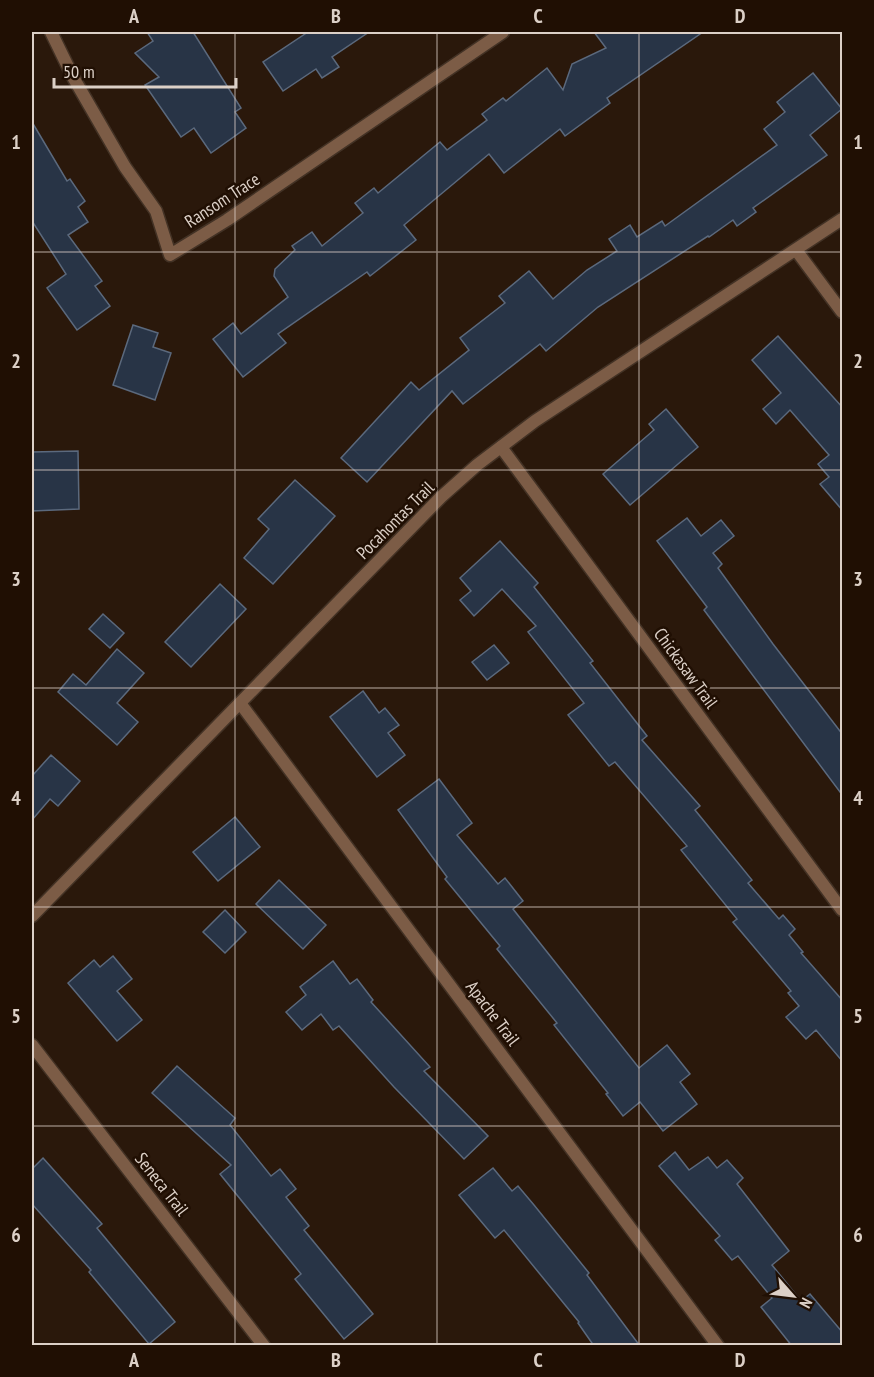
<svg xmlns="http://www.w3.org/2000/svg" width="874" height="1377" font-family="'PT Sans Narrow',sans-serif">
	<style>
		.building { fill: #283446; stroke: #5b697d; stroke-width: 1.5 }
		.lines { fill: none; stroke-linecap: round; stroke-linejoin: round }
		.minor-casing { stroke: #433225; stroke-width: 15 }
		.minor { stroke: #7c5c46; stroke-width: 12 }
		.grid { fill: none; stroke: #dcd0c7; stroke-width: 1.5; stroke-opacity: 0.55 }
		.labels { text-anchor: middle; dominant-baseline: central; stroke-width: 5; stroke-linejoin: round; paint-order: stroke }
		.street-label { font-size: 18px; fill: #dcd0c7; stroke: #200f03 }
		.neatline { fill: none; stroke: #dcd0c7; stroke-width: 2 }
		.grid-label { font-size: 20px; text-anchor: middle; font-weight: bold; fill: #dcd0c7 }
	</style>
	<rect width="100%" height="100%" fill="#2a180b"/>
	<g class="building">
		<polygon points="147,32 193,32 241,108 235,112 246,128 211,153 194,128 181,137 145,85 159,77 135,53 153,41"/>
		<polygon points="308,32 369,32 332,57 339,67 322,78 316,69 283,91 263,62"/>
		<polygon points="594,32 703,32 607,98 610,103 565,136 560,129 504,173 489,154 404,225 416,240 370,276 367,272 278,334 286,343 243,377 213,339 233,323 241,334 288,297 274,276 275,269 295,250 292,246 312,232 322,246 363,213 355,203 374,188 378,193 440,142 447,150 487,120 482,114 503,98 506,101 547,68 563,90 572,64 606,48"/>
		<polygon points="813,73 842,109 810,135 827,155 753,208 756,212 737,226 733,220 709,237 708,236 598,307 546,351 540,344 463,404 452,391 367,482 341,458 411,382 419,390 469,350 460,338 505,303 499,296 529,271 553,299 587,270 617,251 609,239 630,225 637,237 662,221 665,226 777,145 764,129 785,112 777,102"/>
		<polygon points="32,122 67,181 70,179 85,201 78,207 88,222 68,235 102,281 95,286 110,306 77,330 47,288 66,274 32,221"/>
		<polygon points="133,325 158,333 153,347 171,353 155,400 113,385"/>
		<polygon points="778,336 843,408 843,511 820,484 829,477 818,464 829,455 790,410 776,424 763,409 781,393 752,360"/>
		<polygon points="666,409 698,447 630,505 603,474 654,430 649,424"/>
		<polygon points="78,451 79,509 32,511 32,452"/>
		<polygon points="295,480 335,516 273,584 244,558 269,529 258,519"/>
		<polygon points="687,518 701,536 721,520 734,536 713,553 722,564 718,568 773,644 843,735 843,796 704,610 707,607 657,541"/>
		<polygon points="500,541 538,583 534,587 593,661 590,663 647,736 642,740 700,806 695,810 752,880 748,883 779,919 783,915 795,929 789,935 803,952 801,953 843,1001 843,1062 816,1030 806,1039 786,1017 799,1006 788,993 791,991 733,922 737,919 681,850 687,846 615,762 609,766 568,715 584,703 528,632 536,626 502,589 474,616 460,600 471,591 460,578"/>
		<polygon points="220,584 246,609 191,667 165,642"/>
		<polygon points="103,614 124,633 110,648 89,629"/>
		<polygon points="494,645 509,663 487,680 472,662"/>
		<polygon points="117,649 144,673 117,703 138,722 117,745 58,692 73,674 86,685"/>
		<polygon points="363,691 379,713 385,708 399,725 388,733 405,755 377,777 330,717"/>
		<polygon points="51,755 80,781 58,806 50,799 32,820 32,776"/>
		<polygon points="439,779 472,823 457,835 498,884 505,878 523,901 513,909 639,1068 667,1045 690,1074 680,1082 697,1104 663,1131 640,1102 623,1116 606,1094 608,1093 554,1025 557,1023 497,949 500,946 445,879 447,877 398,810"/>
		<polygon points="235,817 260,847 218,881 193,852"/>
		<polygon points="279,880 326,925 303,949 256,904"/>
		<polygon points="225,910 246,932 225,953 203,932"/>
		<polygon points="113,956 132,979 117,991 142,1020 117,1041 68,983 94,960 100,967"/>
		<polygon points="333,961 350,984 357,979 373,1000 371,1002 430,1067 424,1071 488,1136 464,1159 394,1087 339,1026 333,1030 321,1014 302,1030 286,1012 306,995 300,987"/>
		<polygon points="177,1066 235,1118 230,1125 271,1176 280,1169 296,1189 286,1197 309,1226 304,1230 373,1314 344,1339 295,1279 301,1274 220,1174 231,1165 152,1093"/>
		<polygon points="675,1152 689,1170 708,1157 717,1168 727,1160 743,1178 737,1184 789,1251 772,1265 801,1301 810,1294 843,1333 843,1346 792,1346 761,1307 772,1298 738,1256 732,1260 715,1240 720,1236 659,1166"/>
		<polygon points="43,1158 102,1224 97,1228 175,1322 149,1344 89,1272 91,1270 32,1204 32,1169"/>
		<polygon points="493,1168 512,1191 518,1186 534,1205 589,1273 587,1275 640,1346 594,1346 578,1323 579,1322 504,1230 495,1238 459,1195"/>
	</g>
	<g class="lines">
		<defs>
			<g id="minor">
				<polyline points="51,32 73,77 125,167 156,211 170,255 227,220 503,32"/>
				<polyline points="796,250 842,312"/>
				<polyline points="501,447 842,910"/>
				<polyline points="240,703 718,1346"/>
				<polyline points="32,916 441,497 477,465 535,421 842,219"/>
				<polyline points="32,1045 264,1346"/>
			</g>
		</defs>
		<use href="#minor" class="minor-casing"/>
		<use href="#minor" class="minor"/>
	</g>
	<path class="grid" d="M235,32V1346M437,32V1346M639,32V1346M32,252H842M32,470H842M32,688H842M32,907H842M32,1126H842"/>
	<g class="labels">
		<g class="street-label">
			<text transform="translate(222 200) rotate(-33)">Ransom Trace</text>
			<text transform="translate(395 520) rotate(-45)">Pocahontas Trail</text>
			<text transform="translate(686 668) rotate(54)">Chickasaw Trail</text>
			<text transform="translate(493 1013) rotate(53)">Apache Trail</text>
			<text transform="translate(162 1184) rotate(52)">Seneca Trail</text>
		</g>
	</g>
	<rect width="874" height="1377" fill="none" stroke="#200f03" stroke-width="66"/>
	<g transform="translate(793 1296) rotate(118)" stroke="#200f03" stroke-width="4.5" paint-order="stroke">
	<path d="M0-4.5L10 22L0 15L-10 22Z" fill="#dcd0c7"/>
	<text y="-9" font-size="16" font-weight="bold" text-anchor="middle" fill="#dcd0c7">N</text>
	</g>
	<path d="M54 78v9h182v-9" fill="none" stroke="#dcd0c7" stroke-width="3"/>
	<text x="63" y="78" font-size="18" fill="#dcd0c7" stroke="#200f03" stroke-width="4.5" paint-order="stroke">50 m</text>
	<rect x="33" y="33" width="808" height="1311" class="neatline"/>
	<g class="grid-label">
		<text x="134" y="23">A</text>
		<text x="336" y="23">B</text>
		<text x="538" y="23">C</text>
		<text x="740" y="23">D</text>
		<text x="16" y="149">1</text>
		<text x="858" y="149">1</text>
		<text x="16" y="368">2</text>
		<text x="858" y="368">2</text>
		<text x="16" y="586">3</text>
		<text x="858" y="586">3</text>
		<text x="16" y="805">4</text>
		<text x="858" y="805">4</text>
		<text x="16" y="1023">5</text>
		<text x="858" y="1023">5</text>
		<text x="16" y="1242">6</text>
		<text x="858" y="1242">6</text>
		<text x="134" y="1367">A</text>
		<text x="336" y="1367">B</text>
		<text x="538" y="1367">C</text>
		<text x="740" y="1367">D</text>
	</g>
</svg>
